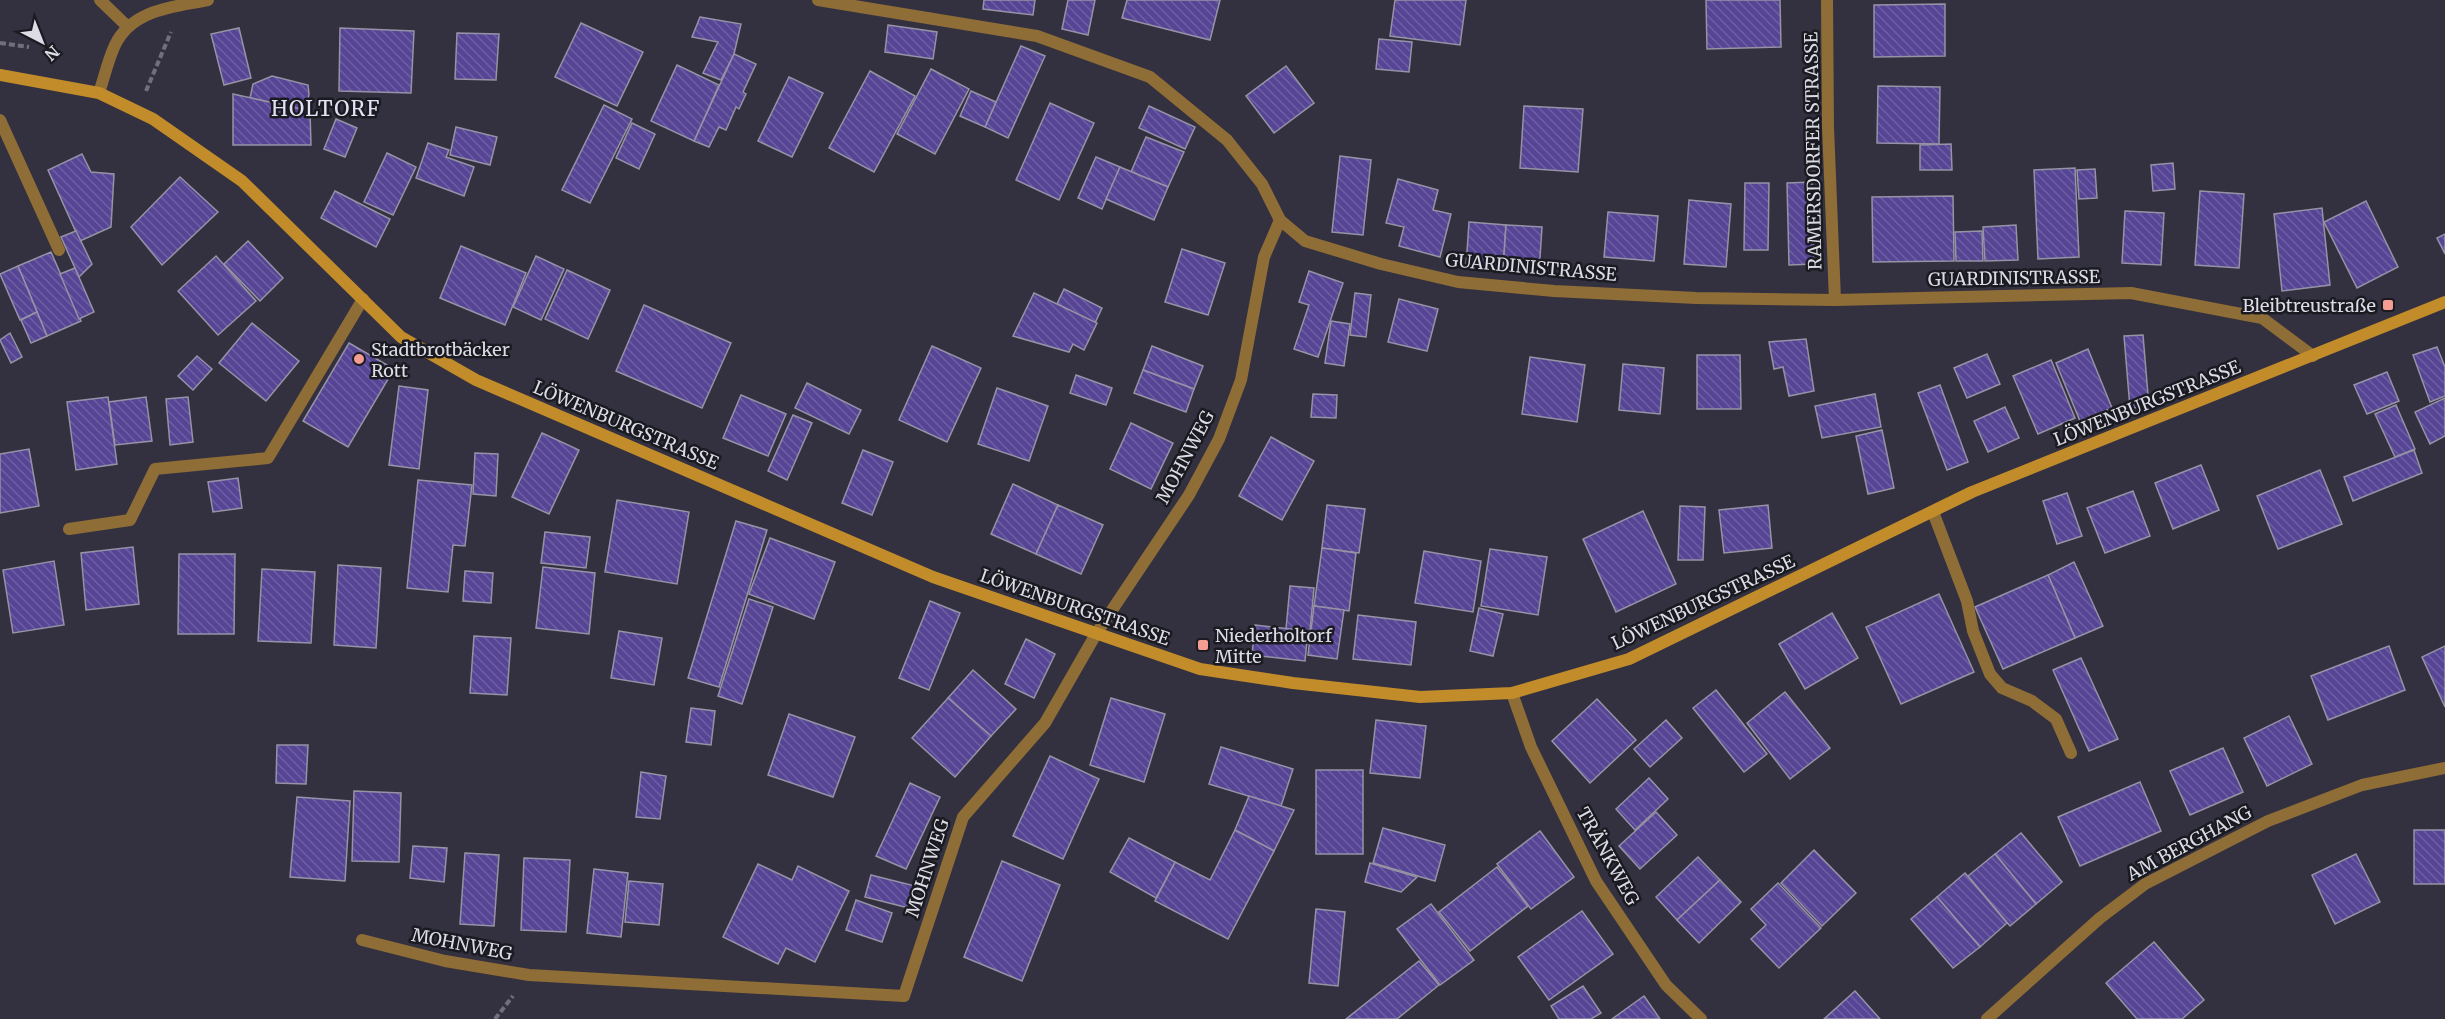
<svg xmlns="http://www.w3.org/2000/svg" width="2445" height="1019" font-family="Merriweather,serif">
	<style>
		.building { fill: url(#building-back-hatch); stroke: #9593a5; stroke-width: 1.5 }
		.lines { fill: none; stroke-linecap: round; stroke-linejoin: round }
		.path { stroke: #716f7c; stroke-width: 4; stroke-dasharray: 6 3; stroke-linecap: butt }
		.lane { stroke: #8f6d36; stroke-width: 12 }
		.street { stroke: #8f6d36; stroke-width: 12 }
		.secondary { stroke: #c28c2a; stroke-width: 12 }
		.poi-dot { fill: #f59c93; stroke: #1a1a21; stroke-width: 2 }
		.labels { text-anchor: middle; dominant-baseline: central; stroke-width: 5; stroke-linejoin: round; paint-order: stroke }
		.street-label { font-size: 18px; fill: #dddce6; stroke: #1a1a21 }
		.poi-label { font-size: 18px; fill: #dddce6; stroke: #1a1a21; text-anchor: start }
		.quarter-label { font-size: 21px; letter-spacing: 1.5px; fill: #e3e1f5; stroke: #1a1a21 }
	</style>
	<defs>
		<pattern id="building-back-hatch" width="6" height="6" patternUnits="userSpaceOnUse" patternTransform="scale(1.5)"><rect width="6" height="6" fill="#564494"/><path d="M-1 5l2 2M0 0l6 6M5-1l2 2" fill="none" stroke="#6e5ea3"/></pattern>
	</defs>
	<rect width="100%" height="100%" fill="#333140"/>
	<g class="building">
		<polygon points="984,0 1035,0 1033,15 983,9"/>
		<polygon points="1068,0 1095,0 1088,35 1062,29"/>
		<polygon points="1127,0 1220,0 1210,40 1122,18"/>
		<polygon points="1395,0 1466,0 1460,45 1390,36"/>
		<polygon points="1706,0 1780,0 1781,47 1707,49"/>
		<polygon points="1945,4 1945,56 1874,57 1874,5"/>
		<polygon points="700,17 741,24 734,54 721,80 703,73 718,42 692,37"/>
		<polygon points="581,23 643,52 617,106 555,77"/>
		<polygon points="888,25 937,32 933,59 885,52"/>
		<polygon points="239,28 251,78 224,85 211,34"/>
		<polygon points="340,28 414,31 411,93 339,91"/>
		<polygon points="457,33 499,34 496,80 455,79"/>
		<polygon points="1379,39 1412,42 1409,72 1376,69"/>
		<polygon points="1021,46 1045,56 1008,138 985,127"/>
		<polygon points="734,54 756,64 743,92 746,94 739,109 736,107 726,130 719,127 709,147 694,141"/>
		<polygon points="677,65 719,85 694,141 651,121"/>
		<polygon points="1286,66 1314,103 1274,133 1246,96"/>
		<polygon points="931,69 969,89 935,154 897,134"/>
		<polygon points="870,71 915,96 874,172 829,148"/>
		<polygon points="272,76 308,85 309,94 306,111 250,98 253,84"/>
		<polygon points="789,77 823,93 792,157 758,141"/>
		<polygon points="1878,86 1940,87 1939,144 1877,143"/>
		<polygon points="971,91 996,102 985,127 960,116"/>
		<polygon points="233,94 310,111 311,145 233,145"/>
		<polygon points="1050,103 1094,123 1059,200 1016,180"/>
		<polygon points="604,105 632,119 590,203 562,190"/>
		<polygon points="1149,106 1195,127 1185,149 1139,128"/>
		<polygon points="1524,106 1583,109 1578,172 1520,168"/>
		<polygon points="336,119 357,128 345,157 324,149"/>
		<polygon points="632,123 655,134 639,169 616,158"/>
		<polygon points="456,127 497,137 490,165 450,155"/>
		<polygon points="1146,137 1184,152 1168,187 1131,172"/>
		<polygon points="428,143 449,150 446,157 474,167 464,196 416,178"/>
		<polygon points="1951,144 1952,170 1920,170 1920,145"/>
		<polygon points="387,153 416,167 393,215 364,202"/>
		<polygon points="82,154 91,172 114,174 111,227 80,241 48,170"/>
		<polygon points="1340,156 1371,160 1363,235 1332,232"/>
		<polygon points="1096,157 1120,167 1102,209 1078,198"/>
		<polygon points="2173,163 2175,189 2153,191 2151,165"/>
		<polygon points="1120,167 1168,187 1154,220 1106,199"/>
		<polygon points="2075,168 2079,257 2038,259 2034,170"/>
		<polygon points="2095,169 2097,198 2079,199 2077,170"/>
		<polygon points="180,177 218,212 162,265 131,227"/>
		<polygon points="1398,179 1438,190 1433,210 1451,214 1440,257 1399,246 1404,227 1386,223"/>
		<polygon points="1812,182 1814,264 1789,265 1787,183"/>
		<polygon points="1745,183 1769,183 1768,250 1744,250"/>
		<polygon points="335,191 390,219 376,247 321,218"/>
		<polygon points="2200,191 2244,194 2239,268 2195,265"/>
		<polygon points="1953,196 1954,261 1873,262 1872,197"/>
		<polygon points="1689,200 1731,204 1726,267 1684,264"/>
		<polygon points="2366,201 2398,267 2357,288 2324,222"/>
		<polygon points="2322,208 2330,285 2282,291 2274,214"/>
		<polygon points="2125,211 2164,213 2161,265 2122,263"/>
		<polygon points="1608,212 1658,216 1654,261 1604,257"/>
		<polygon points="1469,222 1506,225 1503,270 1466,267"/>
		<polygon points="1506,225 1542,227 1539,273 1503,270"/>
		<polygon points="2016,225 2018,260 1985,261 1983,227"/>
		<polygon points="76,231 92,264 79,277 61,237"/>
		<polygon points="1982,231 1983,261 1956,261 1955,232"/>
		<polygon points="2445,234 2445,254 2437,238"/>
		<polygon points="248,241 283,278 260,301 224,264"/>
		<polygon points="461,246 526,273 505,325 440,298"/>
		<polygon points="1182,249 1225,263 1208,315 1165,302"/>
		<polygon points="51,252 81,321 47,336 18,266"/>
		<polygon points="216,256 256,301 218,335 178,291"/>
		<polygon points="536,256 564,269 541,320 513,307"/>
		<polygon points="18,266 37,312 20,320 0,274"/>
		<polygon points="75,268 94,312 79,319 60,274"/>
		<polygon points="567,270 610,290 588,339 545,319"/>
		<polygon points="1309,271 1343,283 1318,357 1294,349 1309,305 1299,302"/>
		<polygon points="1064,289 1102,308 1095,323 1057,304"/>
		<polygon points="1034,293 1097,323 1084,350 1073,344 1069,352 1013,336"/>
		<polygon points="1355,293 1371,295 1366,337 1350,335"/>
		<polygon points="1399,299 1438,309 1427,351 1388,342"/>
		<polygon points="644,305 731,343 702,408 616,371"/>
		<polygon points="37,312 47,336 31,343 21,320"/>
		<polygon points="1331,321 1350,324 1344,366 1325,363"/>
		<polygon points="252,323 299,361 266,401 219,363"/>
		<polygon points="10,333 22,357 11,363 0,340"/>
		<polygon points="2143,335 2149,407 2130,408 2124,336"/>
		<polygon points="1806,339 1814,391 1789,396 1783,367 1774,369 1769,342"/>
		<polygon points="349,343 394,369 348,447 303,421"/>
		<polygon points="932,346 981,368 947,442 899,420"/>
		<polygon points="1152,346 1203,366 1194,389 1143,370"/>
		<polygon points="2437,347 2445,367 2445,396 2430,402 2413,355"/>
		<polygon points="2088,349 2112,408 2080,421 2056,363"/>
		<polygon points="1987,354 2000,384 1967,398 1954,368"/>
		<polygon points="1697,355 1740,355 1741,409 1697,409"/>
		<polygon points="197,356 212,369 193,390 178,376"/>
		<polygon points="1530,357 1585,365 1577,422 1522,414"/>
		<polygon points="2051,360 2075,418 2038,434 2013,376"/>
		<polygon points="1623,364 1664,368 1660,414 1619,410"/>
		<polygon points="1143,370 1194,389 1186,412 1134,393"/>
		<polygon points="2387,372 2399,401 2367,414 2354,385"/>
		<polygon points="1076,375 1112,388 1106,405 1070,393"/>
		<polygon points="807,383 861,410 849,434 795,408"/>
		<polygon points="1940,385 1968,462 1947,470 1918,393"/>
		<polygon points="399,386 428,390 419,469 389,465"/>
		<polygon points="997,388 1048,406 1029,461 978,444"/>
		<polygon points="1313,394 1337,395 1336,418 1311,417"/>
		<polygon points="1875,394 1881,427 1822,438 1815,406"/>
		<polygon points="741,395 786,414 768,456 723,438"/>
		<polygon points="108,397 117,464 76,470 67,402"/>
		<polygon points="146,397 152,441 115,445 109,402"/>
		<polygon points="188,397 193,442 170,445 166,399"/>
		<polygon points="2445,398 2445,436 2430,444 2415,412"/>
		<polygon points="2396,405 2415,449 2395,457 2375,414"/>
		<polygon points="2005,407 2019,438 1988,452 1974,421"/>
		<polygon points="793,415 812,423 787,480 768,471"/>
		<polygon points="1131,423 1173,443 1151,489 1110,469"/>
		<polygon points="1882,430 1894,488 1868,494 1856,436"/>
		<polygon points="542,433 579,450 549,514 512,497"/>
		<polygon points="1271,437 1314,461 1282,520 1239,496"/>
		<polygon points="29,449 39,506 0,513 0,454"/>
		<polygon points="863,450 893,462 872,515 842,503"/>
		<polygon points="2414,450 2422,473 2353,501 2344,477"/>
		<polygon points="475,453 498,454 496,496 473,494"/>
		<polygon points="2201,465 2219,510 2173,529 2155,483"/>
		<polygon points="2320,470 2342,524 2278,549 2257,496"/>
		<polygon points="238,478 242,508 213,512 208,482"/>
		<polygon points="418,480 472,485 465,546 453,545 448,592 407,588"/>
		<polygon points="1013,484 1058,505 1036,554 991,534"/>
		<polygon points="2133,491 2150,536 2105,553 2087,508"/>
		<polygon points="2067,493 2082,536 2057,544 2043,501"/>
		<polygon points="617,500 689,512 677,584 605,572"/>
		<polygon points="1058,505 1103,525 1081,574 1036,554"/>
		<polygon points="1327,505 1365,509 1359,553 1322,548"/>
		<polygon points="1768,505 1772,548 1724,553 1719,510"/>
		<polygon points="1680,506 1705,507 1703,560 1678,560"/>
		<polygon points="1643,511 1676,584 1616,612 1583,539"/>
		<polygon points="736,521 767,530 719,687 688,678"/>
		<polygon points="545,532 590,537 586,568 541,563"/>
		<polygon points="770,538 835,562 814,619 749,594"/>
		<polygon points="133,547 139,604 86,610 81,553"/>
		<polygon points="1322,548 1356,553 1349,611 1314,606"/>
		<polygon points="1490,549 1547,557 1538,615 1481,606"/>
		<polygon points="1424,551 1481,561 1473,612 1415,603"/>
		<polygon points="179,554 235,554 234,634 178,634"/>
		<polygon points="54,561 64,625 13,633 3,570"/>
		<polygon points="2074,562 2103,626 2075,638 2048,575"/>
		<polygon points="338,565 381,568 376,648 334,645"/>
		<polygon points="543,567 595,573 589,634 536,628"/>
		<polygon points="262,569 315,572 311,643 258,641"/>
		<polygon points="465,571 493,573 491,603 463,601"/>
		<polygon points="2048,575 2075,638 2003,669 1975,607"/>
		<polygon points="1290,586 1314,588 1310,631 1286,629"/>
		<polygon points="1939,594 1974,672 1901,704 1866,627"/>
		<polygon points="749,599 773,607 742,704 718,696"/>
		<polygon points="930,601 960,613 929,690 899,678"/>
		<polygon points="1314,606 1344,610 1337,659 1308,655"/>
		<polygon points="1479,608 1503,614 1493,656 1470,651"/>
		<polygon points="1832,613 1858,658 1805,689 1779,644"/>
		<polygon points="1358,615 1416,622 1411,665 1353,659"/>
		<polygon points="1255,625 1308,631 1305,661 1252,655"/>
		<polygon points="619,631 662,638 654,685 611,678"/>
		<polygon points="474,636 511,638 507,695 470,693"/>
		<polygon points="1026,639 1055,654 1034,698 1005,684"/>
		<polygon points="2389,646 2405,690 2328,720 2311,676"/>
		<polygon points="2445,646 2445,707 2422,657"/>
		<polygon points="2081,658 2118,739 2089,751 2053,670"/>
		<polygon points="973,670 1016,709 991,736 948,698"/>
		<polygon points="1716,690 1767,754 1744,772 1693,708"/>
		<polygon points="1785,692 1830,748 1790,779 1747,723"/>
		<polygon points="948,698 991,736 955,777 912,738"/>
		<polygon points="1111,698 1165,714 1144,782 1090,765"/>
		<polygon points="1597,699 1636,740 1590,783 1552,741"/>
		<polygon points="691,708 715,711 711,745 686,742"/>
		<polygon points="789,714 855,737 833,797 768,775"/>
		<polygon points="2289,716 2312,764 2267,786 2244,738"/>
		<polygon points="1376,720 1426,726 1420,778 1370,773"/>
		<polygon points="1666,720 1682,738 1650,767 1634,749"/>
		<polygon points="277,745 308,745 306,784 276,783"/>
		<polygon points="1221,747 1293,769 1281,806 1209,784"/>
		<polygon points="2223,748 2243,792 2190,815 2170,771"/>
		<polygon points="1050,756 1099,779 1063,859 1013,836"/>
		<rect x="1316" y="770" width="47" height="84"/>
		<polygon points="641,772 666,776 660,819 636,817"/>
		<polygon points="1649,778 1668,799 1635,830 1616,809"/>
		<polygon points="2140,782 2161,831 2080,866 2058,817"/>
		<polygon points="910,783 940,797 906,869 876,856"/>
		<polygon points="354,791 401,793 399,862 352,861"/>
		<polygon points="1249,796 1294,810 1274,851 1235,830"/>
		<polygon points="297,797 350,801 345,881 290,877"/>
		<polygon points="1656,812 1677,835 1640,869 1619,846"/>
		<polygon points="1383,828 1445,845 1435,881 1373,863"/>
		<polygon points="1235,830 1274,851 1228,939 1155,901 1175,862 1210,880"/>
		<rect x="2414" y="830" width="31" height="54"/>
		<polygon points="1540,831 1574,877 1531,909 1497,864"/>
		<polygon points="2021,833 2062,882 2036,904 1995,854"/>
		<polygon points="1129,838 1175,862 1156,898 1110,872"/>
		<polygon points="413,846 447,848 444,882 410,878"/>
		<polygon points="1814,850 1856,893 1822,926 1781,883"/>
		<polygon points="465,853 499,855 494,926 460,924"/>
		<polygon points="1995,854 2036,904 2010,926 1968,876"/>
		<polygon points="2356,854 2380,902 2335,924 2312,875"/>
		<polygon points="1698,857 1720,880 1677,920 1656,897"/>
		<polygon points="524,858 570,860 566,932 521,930"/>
		<polygon points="1002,861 1060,885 1022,981 964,957"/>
		<polygon points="1370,863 1417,877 1401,892 1365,882"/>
		<polygon points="758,864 792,880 798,866 849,891 815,962 786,948 778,964 723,937"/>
		<polygon points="1497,867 1528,906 1470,951 1439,912"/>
		<polygon points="594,869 628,873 621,937 587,933"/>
		<polygon points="1965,873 2007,923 1980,947 1937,897"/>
		<polygon points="871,875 915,886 909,908 865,897"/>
		<polygon points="1720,880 1741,902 1699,943 1677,920"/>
		<polygon points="629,881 663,884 659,925 625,922"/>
		<polygon points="1778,883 1821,928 1779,968 1751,939 1766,925 1751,909"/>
		<polygon points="1937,897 1980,947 1953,968 1911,919"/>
		<polygon points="856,900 892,913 882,942 846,930"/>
		<polygon points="1431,904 1474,960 1440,985 1397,929"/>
		<polygon points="1316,909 1345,912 1338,986 1309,983"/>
		<polygon points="1582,911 1613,954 1549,1000 1518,957"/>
		<polygon points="2154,942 2204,1000 2182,1019 2137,1019 2106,983"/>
		<polygon points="1419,961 1439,985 1397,1019 1346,1019"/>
		<polygon points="1583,986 1601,1013 1591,1019 1559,1019 1551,1006"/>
		<polygon points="1855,991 1880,1019 1824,1019"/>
		<polygon points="1644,996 1660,1019 1612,1019"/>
	</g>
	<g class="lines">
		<g class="path">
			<polyline points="0,43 29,47"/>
			<polyline points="146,91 171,32"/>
			<polyline points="495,1019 513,996"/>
		</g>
		<g class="lane">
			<polyline points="100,0 128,27"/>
			<polyline points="0,120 59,250"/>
			<polyline points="1933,512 1967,601 1973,631 1990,674 2002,688 2032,701 2056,719 2071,753"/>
			<polyline points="69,529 130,520 155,469 268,458 363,299"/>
		</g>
		<g class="street">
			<polyline points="818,0 1037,36 1150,77 1227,140 1262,184 1280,220 1305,241 1381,264 1458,282 1554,291 1696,298 1835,300 2131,293 2262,318 2313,356"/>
			<polyline points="1827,0 1828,127 1835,300"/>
			<path d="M99,93C104,78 108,60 115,45C132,9 174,7 208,0"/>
			<polyline points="1512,693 1531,747 1596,881 1666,985 1701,1019"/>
			<polyline points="362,940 445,961 529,975 904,996 963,817 1045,723 1096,634 1189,495 1219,439 1241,380 1264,257 1280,220"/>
			<polyline points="1987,1019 2100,918 2145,884 2268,821 2362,785 2445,768"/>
		</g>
		<polyline class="secondary" points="0,75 99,93 153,119 242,181 401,337 476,380 933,577 1200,669 1293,683 1420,697 1512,693 1629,659 1972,492 2445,302"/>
	</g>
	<g class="poi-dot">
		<rect x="2382" y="299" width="12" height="12" rx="3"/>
		<circle cx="359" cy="359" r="6"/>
		<rect x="1197" y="639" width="12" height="12" rx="3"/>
	</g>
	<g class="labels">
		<g class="street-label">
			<text transform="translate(1813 151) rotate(-91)">RAMERSDORFER STRASSE</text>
			<text transform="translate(1531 267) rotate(5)">GUARDINISTRASSE</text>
			<text transform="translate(2014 278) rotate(-1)">GUARDINISTRASSE</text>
			<text transform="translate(2147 403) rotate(-22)">LÖWENBURGSTRASSE</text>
			<text transform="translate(626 425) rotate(23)">LÖWENBURGSTRASSE</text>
			<text transform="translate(1185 457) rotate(-62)">MOHNWEG</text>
			<text transform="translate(1703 602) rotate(-25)">LÖWENBURGSTRASSE</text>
			<text transform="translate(1075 607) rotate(19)">LÖWENBURGSTRASSE</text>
			<text transform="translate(2189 843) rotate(-28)">AM BERGHANG</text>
			<text transform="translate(1608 856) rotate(61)">TRÄNKWEG</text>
			<text transform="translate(927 868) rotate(-72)">MOHNWEG</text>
			<text transform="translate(462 944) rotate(11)">MOHNWEG</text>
		</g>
		<g class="poi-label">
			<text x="2376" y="305" text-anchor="end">Bleibtreustraße</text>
			<text x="371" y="349">Stadtbrotbäcker<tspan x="371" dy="21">Rott</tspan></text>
			<text x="1215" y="635">Niederholtorf<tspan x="1215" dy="21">Mitte</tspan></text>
		</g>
		<g class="quarter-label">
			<text x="326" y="108">HOLTORF</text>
		</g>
	</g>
	<g transform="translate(42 42) rotate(138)" stroke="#1a1a21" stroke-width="4.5" paint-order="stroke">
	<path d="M0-4.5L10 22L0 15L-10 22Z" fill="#dddce6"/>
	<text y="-9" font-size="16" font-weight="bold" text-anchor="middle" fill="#dddce6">N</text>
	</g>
</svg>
